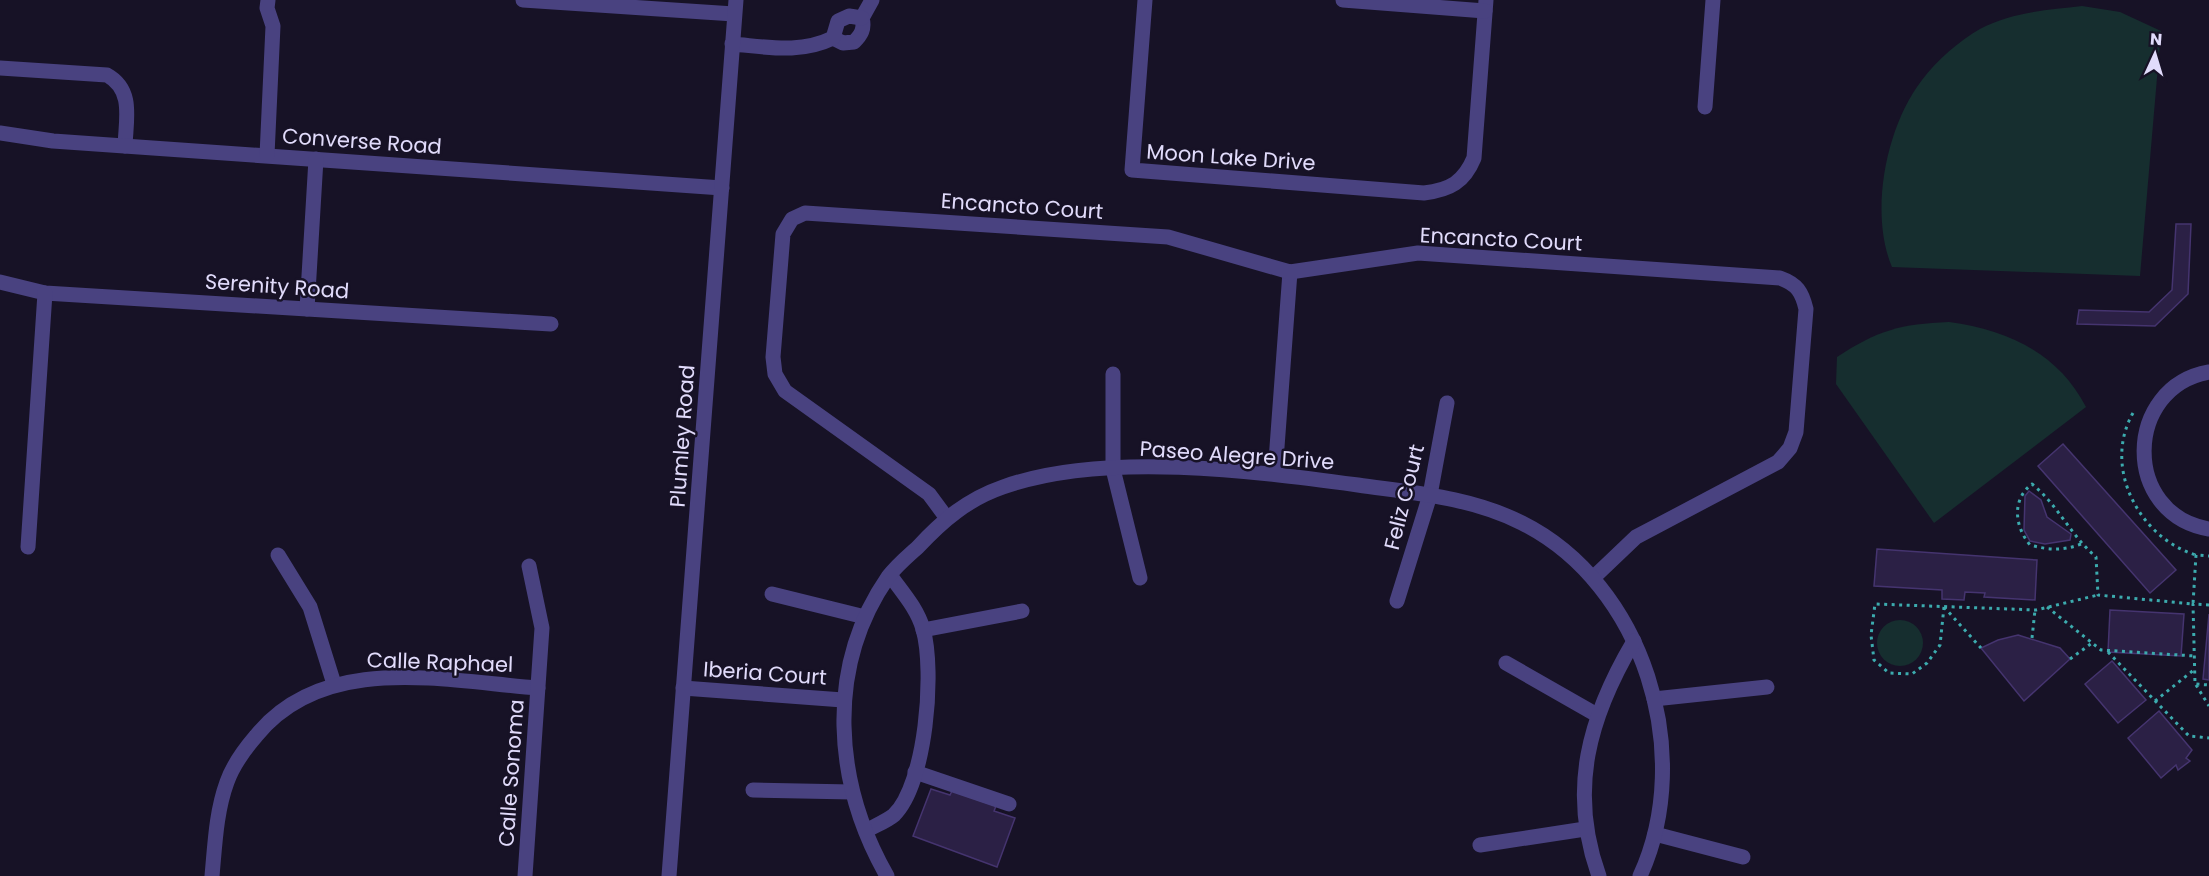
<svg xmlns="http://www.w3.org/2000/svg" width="2209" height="876" font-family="Poppins,sans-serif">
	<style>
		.green { fill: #162e2f }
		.building { fill: #2b2045; stroke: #45346f; stroke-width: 1.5 }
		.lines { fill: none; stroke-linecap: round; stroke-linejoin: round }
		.path { stroke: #3cabae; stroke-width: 3; stroke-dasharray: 3 4.5; stroke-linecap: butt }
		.minor { stroke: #494280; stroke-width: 15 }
		.labels { text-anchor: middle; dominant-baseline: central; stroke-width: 5; stroke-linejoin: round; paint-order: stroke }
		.street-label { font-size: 21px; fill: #e1dbfb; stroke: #171226 }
	</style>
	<rect width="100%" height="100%" fill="#171226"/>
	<g class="green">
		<path d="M2082,6L2120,12L2161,31L2140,276L1892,267C1869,213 1886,126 1922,80C1937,60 1959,41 1980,29C2012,12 2047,10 2082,6Z"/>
		<path d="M1949,322C2008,330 2058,353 2086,407L1934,523L1836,384L1837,357C1878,330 1901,324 1949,322Z"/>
		<circle cx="1900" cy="643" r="23"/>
	</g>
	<g class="building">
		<polygon points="2176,224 2191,224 2188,294 2155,326 2077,324 2079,310 2149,312 2172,290"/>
		<polygon points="2063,444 2176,570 2150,593 2038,466"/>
		<polygon points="2029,491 2041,500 2047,517 2071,534 2070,540 2045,544 2030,541 2024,530 2025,496"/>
		<polygon points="1877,549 2037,560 2035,600 1984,597 1985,593 1965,592 1964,600 1942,599 1942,590 1874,586"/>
		<polygon points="2110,610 2184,614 2181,656 2108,652"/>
		<polygon points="2209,614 2209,680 2203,679"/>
		<polygon points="2018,635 2060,648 2070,659 2024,701 1981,648 1998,640"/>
		<polygon points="2112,661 2146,700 2118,723 2085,684"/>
		<polygon points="2159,711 2192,750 2186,758 2190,761 2178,770 2176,765 2161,778 2128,738"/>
		<polygon points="931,789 950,795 952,791 996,806 994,811 1015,818 997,867 913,836"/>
	</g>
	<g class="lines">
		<g class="path">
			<path d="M2133,413C2102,467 2139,538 2196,555"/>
			<path d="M2081,544C2063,551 2048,550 2030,545C2015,527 2011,500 2032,484C2058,505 2071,536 2096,557L2098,595L2193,604L2196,555L2209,556"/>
			<polyline points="2209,605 2193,604 2195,684 2209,685"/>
			<polyline points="1944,607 1940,645 1927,663 1912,674 1889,673 1874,660 1871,635 1875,604 2036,610 2098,595"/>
			<polyline points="1944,607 1981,648"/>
			<polyline points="2047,607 2101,650 2195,656"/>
			<polyline points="2032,638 2035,610"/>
			<polyline points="2108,652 2189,736 2209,738"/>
			<polyline points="2070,659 2092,643"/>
			<polyline points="2196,685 2209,706"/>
			<polyline points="2155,701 2195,669"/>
		</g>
		<g class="minor">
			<polyline points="523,0 734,14"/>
			<path d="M1145,0L1132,170L1424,193C1450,190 1464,182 1474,158L1486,0"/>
			<polyline points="1343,0 1485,11"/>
			<path d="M833,38L843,43L854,42C861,35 865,29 862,18L872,0"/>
			<path d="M732,44C768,47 800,54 833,38L838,21L849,16L862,18"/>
			<path d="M0,68L107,75C134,90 126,119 125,146"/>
			<polyline points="1705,107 1713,0"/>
			<polyline points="0,133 53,141 722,188"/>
			<polyline points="267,155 273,26 267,8 268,0"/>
			<polyline points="0,282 45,293 551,324"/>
			<polyline points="307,309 316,159"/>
			<path d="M2209,372C2124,387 2121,514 2209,529"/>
			<polyline points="1113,374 1113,469 1140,578"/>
			<polyline points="1275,474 1290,272"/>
			<path d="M946,517L929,494L785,391L775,374L773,357L783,234L792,219L805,213L1168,237L1290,272L1418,253L1780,278C1797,284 1802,292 1806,309L1796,432L1790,448L1778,462L1636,537L1593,578"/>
			<polyline points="28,547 45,293"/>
			<polyline points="278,555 310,607 334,684"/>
			<polyline points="772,594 865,617"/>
			<polyline points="1397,601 1430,495 1447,403"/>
			<polyline points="923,630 1022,611"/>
			<polyline points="1506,663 1597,715"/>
			<polyline points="683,688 843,700"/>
			<polyline points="1654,699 1767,687"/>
			<polyline points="915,772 1009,804"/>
			<polyline points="753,790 852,792"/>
			<path d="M866,831C874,826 887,821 894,815C926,784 935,671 923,629C917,608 902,592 890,575"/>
			<polyline points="1655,834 1743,857"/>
			<polyline points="1480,845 1585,829"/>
			<path d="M212,876C215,844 216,812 227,782C233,765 244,750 256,736C324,652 444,681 538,688"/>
			<polyline points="525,876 542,628 529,566"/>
			<polyline points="669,876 736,0"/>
			<path d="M887,876C834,783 825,668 888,577C896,566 908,556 918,547C943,520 968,499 1003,487C1103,451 1254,471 1358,485C1414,493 1471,497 1522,523C1644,584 1696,754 1640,876"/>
			<path d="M1599,876C1568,790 1589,717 1634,641"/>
		</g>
	</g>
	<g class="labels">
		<g class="street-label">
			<text transform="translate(362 141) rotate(4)">Converse Road</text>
			<text transform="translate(1231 157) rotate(4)">Moon Lake Drive</text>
			<text transform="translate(1022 206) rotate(4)">Encancto Court</text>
			<text transform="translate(1501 239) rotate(3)">Encancto Court</text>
			<text transform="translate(277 286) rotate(4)">Serenity Road</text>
			<text transform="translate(682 436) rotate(-86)">Plumley Road</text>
			<text transform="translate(1237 455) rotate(4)">Paseo Alegre Drive</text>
			<text transform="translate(1404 497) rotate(-76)">Feliz Court</text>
			<text transform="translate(440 662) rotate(2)">Calle Raphael</text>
			<text transform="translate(765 673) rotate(4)">Iberia Court</text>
			<text transform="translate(511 773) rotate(-86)">Calle Sonoma</text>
		</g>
	</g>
	<g transform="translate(2155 54) rotate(4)" stroke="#171226" stroke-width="4.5" paint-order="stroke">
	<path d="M0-4.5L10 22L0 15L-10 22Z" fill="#e1dbfb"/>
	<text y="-9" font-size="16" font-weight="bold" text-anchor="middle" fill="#e1dbfb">N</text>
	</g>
</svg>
